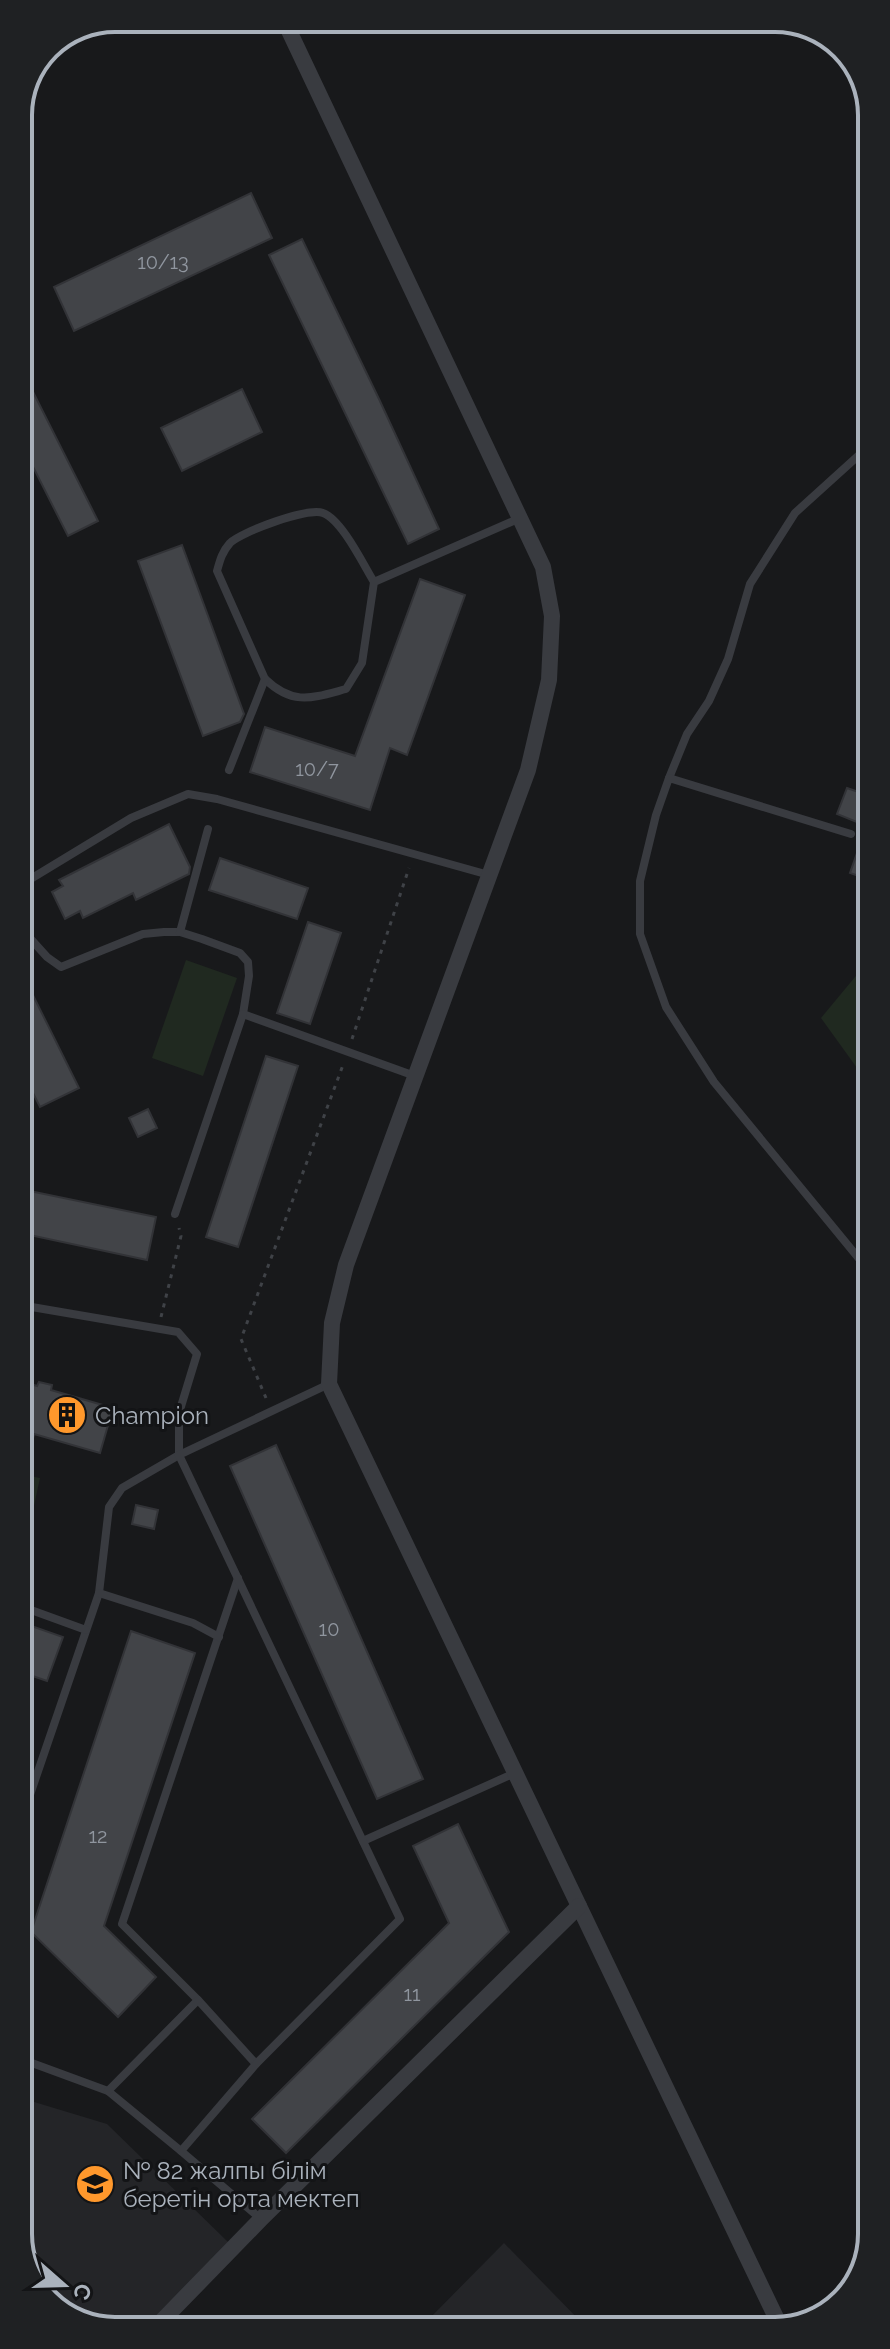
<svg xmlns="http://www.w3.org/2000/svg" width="890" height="2349" font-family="Raleway,sans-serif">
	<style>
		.built { fill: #242528 }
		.green { fill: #202920 }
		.building { fill: #424448; stroke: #323337; stroke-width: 2 }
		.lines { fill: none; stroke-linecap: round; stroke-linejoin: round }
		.path { stroke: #3f4247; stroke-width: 3; stroke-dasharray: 4 6; stroke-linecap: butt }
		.lane { stroke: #393b40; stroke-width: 8 }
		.street { stroke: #393b40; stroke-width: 16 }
		.labels { text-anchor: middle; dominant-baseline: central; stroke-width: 6; stroke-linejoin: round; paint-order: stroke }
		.number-label { font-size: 20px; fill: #90969f }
		.poi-label { font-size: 24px; fill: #aab2bc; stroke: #131416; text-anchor: start }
		.rim { fill: none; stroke: #aab2bc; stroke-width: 4 }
	</style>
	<rect width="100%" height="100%" fill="#18191b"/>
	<g class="built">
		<polygon points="21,2098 107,2124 230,2244 141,2331 108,2331 55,2311 21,2260"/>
		<polygon points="504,2243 588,2329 419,2329"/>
	</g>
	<g class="green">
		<polygon points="870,959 870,1086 821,1018"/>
		<polygon points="186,960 237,978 203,1076 152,1058"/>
		<polygon points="20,1474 40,1478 32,1515 20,1512"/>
	</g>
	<g class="building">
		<polygon points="251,193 272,238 74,331 54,287"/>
		<polygon points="302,239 379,399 439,529 408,544 269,255"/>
		<polygon points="19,364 98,521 68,536 19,439"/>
		<polygon points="242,389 262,432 182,471 161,428"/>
		<polygon points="182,545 244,714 240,722 203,736 138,561"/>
		<polygon points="420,579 465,595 407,755 390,748 370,810 250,772 265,727 355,756"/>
		<polygon points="847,788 870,796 870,810 864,825 837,814"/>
		<polygon points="868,822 870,822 870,880 850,873"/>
		<polygon points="169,824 190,867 189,874 136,900 133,893 83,918 80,911 65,919 52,892 63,886 59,880"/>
		<polygon points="220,858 308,888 297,919 209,890"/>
		<polygon points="308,922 341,933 310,1024 277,1013"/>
		<polygon points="19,967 79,1088 40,1107 20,1067"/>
		<polygon points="266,1056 298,1066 238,1247 206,1237"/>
		<polygon points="148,1109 157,1128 138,1137 129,1118"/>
		<polygon points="20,1189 156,1217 147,1260 20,1233"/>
		<polygon points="39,1382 52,1385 51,1390 113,1408 100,1453 34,1434 25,1470 20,1469 20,1422 31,1384 37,1386"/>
		<polygon points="276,1445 423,1779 377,1799 230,1466"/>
		<polygon points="136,1505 158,1510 154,1529 132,1524"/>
		<polygon points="20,1622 63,1637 47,1681 21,1672"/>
		<polygon points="131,1631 195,1653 104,1926 156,1977 118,2017 31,1932"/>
		<polygon points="458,1824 509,1932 286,2153 252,2119 449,1923 413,1846"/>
	</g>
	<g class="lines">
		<g class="path">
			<polyline points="352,1039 409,868"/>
			<polyline points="161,1317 181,1236 179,1228"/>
			<polyline points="266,1398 241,1339 343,1065"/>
		</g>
		<g class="lane">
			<path d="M374,582L362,663L346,689C312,698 293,706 265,679L217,571C220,560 222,552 230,543C241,532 308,507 323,513C342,520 363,564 374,582L520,518"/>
			<polyline points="229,770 265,679"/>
			<polyline points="669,778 687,734 709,701 728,659 750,584 795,513 869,446"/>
			<polyline points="851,834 669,778 656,815 640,881 640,934 666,1007 714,1082 870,1272"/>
			<polyline points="19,886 131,818 188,794 217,799 489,875"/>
			<polyline points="19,926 47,957 61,967 143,934 164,932 180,932 202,939 240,953 248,962 249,976 243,1014 415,1076"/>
			<polyline points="180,932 208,829"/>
			<polyline points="175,1214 243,1014"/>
			<polyline points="20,1305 178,1332 197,1354 179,1413 179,1455 122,1488 109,1507 99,1593 21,1821"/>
			<polyline points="238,1578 122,1924 198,2000 256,2064"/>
			<polyline points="99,1593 193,1623 219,1637"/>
			<polyline points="20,1606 86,1630"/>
			<polyline points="363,1841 515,1773"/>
			<polyline points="21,2059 108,2091 181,2151"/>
			<polyline points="108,2091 198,2000"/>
			<polyline points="261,2219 181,2151 256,2064 400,1919 179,1455 329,1384"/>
		</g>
		<g class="street">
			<polyline points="283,18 543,567 552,616 549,680 528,770 346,1265 332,1323 329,1384 781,2328"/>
			<polyline points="152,2331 261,2219 579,1906"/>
		</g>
	</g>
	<defs>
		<symbol id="building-disc" viewBox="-11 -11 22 22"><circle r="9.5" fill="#ff982c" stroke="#131416"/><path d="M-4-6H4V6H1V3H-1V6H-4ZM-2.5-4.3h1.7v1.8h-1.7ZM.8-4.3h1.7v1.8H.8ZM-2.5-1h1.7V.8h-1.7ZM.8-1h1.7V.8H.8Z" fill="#111"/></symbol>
		<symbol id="school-disc" viewBox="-11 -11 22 22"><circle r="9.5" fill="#ff982c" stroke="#131416"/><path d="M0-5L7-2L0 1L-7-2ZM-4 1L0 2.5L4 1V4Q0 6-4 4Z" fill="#111"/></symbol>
	</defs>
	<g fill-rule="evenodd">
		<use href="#building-disc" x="45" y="1393" width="44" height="44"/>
		<use href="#school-disc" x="73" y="2162" width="44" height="44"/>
	</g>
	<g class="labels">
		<g class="number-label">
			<text x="163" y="262">10/13</text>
			<text x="317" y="769">10/7</text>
			<text x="329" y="1629">10</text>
			<text x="98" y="1836">12</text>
			<text x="412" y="1994">11</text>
		</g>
		<g class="poi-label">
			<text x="95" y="1415">Champion</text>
			<text x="123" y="2170">№ 82 жалпы білім<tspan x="123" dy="28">беретін орта мектеп</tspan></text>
		</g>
	</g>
	<path d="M0 0H890V2349H0ZM115 32H775A83 83 0 0 1 858 115V2234A83 83 0 0 1 775 2317H115A83 83 0 0 1 32 2234V115A83 83 0 0 1 115 32Z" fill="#1f2123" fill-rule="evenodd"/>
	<path class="rim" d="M115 32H775A83 83 0 0 1 858 115V2234A83 83 0 0 1 775 2317H115A83 83 0 0 1 32 2234V115A83 83 0 0 1 115 32Z"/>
	<g transform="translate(64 2285) rotate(110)" stroke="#131416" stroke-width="6" paint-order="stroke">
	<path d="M0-6L14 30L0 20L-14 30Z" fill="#aab2bc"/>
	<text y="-12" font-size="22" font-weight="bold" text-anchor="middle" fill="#aab2bc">С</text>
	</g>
</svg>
